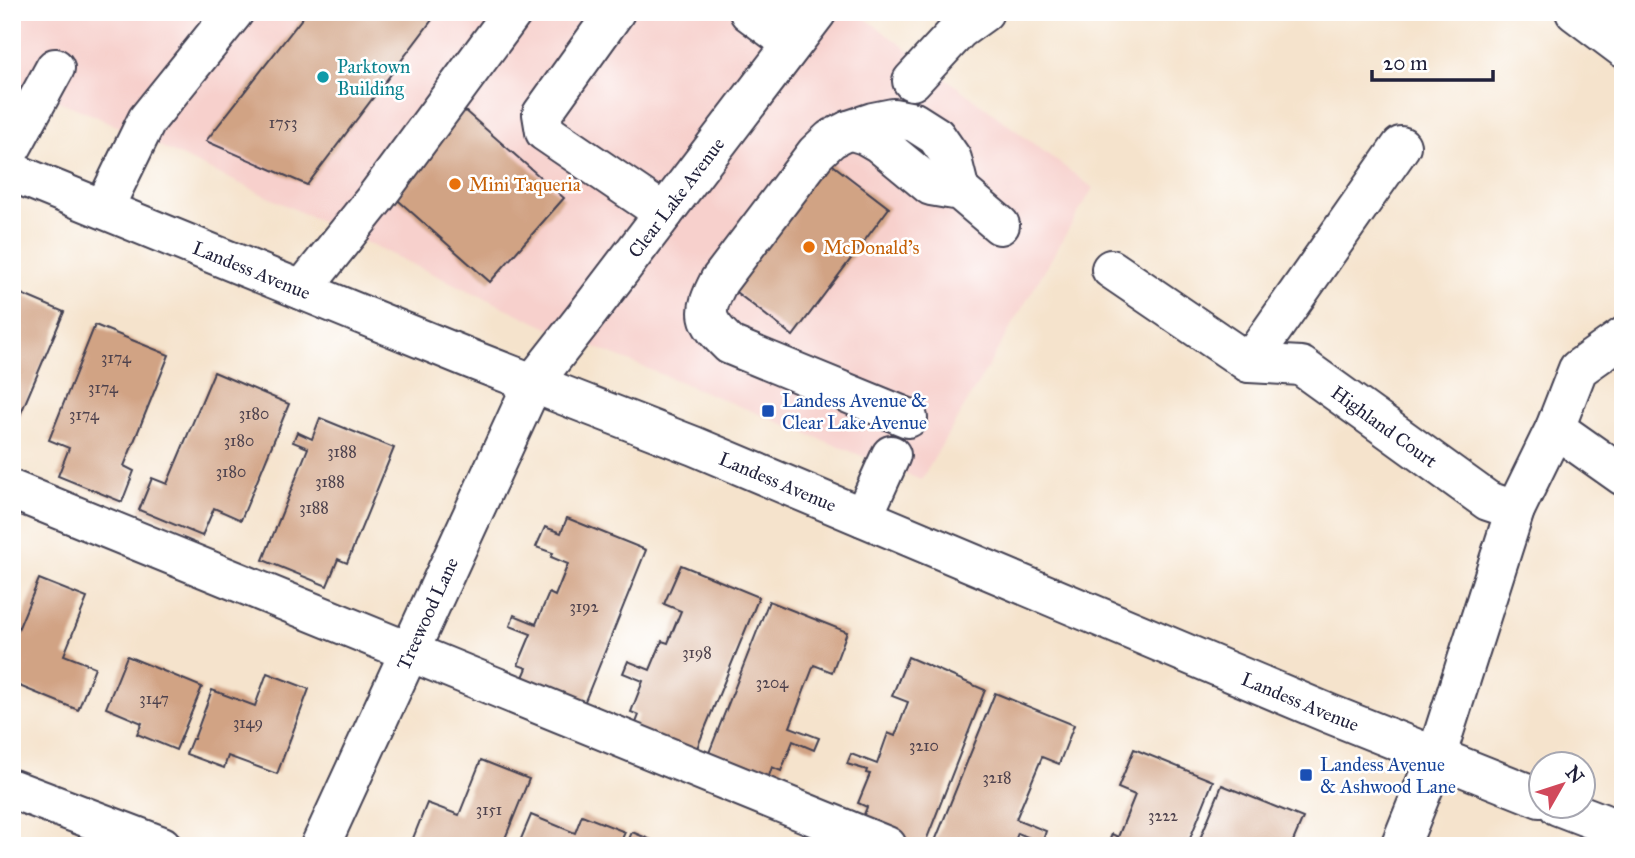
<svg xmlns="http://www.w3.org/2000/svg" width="1635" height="858" font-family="'IM FELL Great Primer',serif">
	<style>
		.built { fill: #f7d0cc }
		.building { fill: #d1a384 }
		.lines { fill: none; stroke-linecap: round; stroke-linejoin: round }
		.minor-casing { stroke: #423f51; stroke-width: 42 }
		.major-casing { stroke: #423f51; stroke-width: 42 }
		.minor { stroke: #fff; stroke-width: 38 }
		.major { stroke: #fff; stroke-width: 38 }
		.culture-dot { fill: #0f9aa8; stroke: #fff; stroke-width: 2.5 }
		.food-dot { fill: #e8710a; stroke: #fff; stroke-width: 2.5 }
		.transit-dot { fill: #1a4fb4; stroke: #fff; stroke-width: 2.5 }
		.labels { text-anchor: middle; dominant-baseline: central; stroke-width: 5; stroke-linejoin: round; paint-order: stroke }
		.number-label { font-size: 16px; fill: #4e424d }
		.culture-label { font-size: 19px; fill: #0d838f; stroke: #fff; text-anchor: start }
		.food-label { font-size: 19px; fill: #c56008; stroke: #fff; text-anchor: start }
		.street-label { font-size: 19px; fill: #22223b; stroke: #fff }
		.transit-label { font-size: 19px; fill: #164399; stroke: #fff; text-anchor: start }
	</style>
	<rect width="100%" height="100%" fill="#fff"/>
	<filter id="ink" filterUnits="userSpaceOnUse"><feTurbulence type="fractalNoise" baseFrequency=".0143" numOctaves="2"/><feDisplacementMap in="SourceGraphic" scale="14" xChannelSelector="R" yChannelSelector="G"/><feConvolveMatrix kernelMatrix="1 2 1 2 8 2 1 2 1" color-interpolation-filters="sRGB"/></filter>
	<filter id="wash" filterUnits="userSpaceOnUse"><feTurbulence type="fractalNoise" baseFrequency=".00686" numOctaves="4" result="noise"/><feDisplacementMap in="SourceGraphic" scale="28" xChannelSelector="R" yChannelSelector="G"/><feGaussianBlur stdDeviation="1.57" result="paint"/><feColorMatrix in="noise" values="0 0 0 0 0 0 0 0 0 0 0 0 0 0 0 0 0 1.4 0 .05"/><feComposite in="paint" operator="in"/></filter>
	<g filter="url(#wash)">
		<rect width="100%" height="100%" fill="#f5e3cc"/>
		<polygon class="built" points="12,12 857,12 1093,188 921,480 555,331 93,115 12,82"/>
		<g id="blocks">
			<g class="building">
				<polygon points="307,12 438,12 307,185 206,141"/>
				<polygon points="464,110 564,198 490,282 391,194"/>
				<polygon points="825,159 889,208 793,336 728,286"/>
				<polygon points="12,290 64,312 15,427 12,426"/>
				<polygon points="95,325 169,355 124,466 134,471 122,502 58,476 69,448 49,440"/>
				<polygon points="214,372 289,404 241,520 214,508 202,536 139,510 152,478 167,484"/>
				<polygon points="320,418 394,448 347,563 338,559 327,586 263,560 308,448 293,442 297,432 312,439"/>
				<polygon points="567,518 646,550 583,706 521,682 527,668 518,665 531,634 510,626 514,615 536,624 549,593 555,596 568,564 551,557 553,553 536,547 545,527 561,533"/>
				<polygon points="681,565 759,597 695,753 634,728 639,715 631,712 643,681 623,673 628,661 650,670 662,641 668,643 681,611 664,604"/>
				<polygon points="39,579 87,598 64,655 95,667 78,710 12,683 12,644"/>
				<polygon points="769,601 847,632 832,672 814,665 790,727 819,738 814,750 793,741 781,771 772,767 767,782 707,758"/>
				<polygon points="127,656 202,687 176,750 137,734 142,723 106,708"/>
				<polygon points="908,657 985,690 924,846 861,822 867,807 858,803 870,774 866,773 867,770 847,764 851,754 877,764 888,733 895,736 908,702 892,696"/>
				<polygon points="267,673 309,689 277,774 228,756 224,768 186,754 192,739 194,739 212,690 255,706"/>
				<polygon points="995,693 1074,725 1059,764 1042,757 1016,819 1046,831 1042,843 1018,833 1013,846 933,846"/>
				<polygon points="1134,749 1213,781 1187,846 1107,846 1112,834 1118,837 1135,795 1118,788"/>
				<polygon points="481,760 529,779 502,846 410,846 427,803 459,815"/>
				<polygon points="1222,785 1303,818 1291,846 1197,846"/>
				<polygon points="531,815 575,833 582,815 625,832 619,846 518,846"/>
				<polygon points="632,832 666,846 626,846"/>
			</g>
		</g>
	</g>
	<g filter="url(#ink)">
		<use href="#blocks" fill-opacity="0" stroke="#423f51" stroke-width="2"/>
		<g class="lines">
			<defs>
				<g id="minor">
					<polyline points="615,12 542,114 545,132 664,213"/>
					<polyline points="749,12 792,44"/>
					<polyline points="1575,12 1623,48"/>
					<polyline points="912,81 959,30 984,12"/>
					<polyline points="849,130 865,135 879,143 931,186 960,191 1000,225"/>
					<polyline points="12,147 55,68"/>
					<polyline points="104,208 147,120 234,12"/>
					<path id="s1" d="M1111,269L1249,363L1301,366L1488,501L1515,510"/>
					<polyline points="302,290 374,200 513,12"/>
					<polyline points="1249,363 1401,146"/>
					<path d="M908,418L730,345C704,320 702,314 719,281L816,153L831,139L849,130L873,122L893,118L914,122L936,136L952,159L960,191"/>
					<polyline points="1555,428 1623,476"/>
					<polyline points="12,490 887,846"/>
					<polyline points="863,517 891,455"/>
					<polyline points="12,789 162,846"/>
					<path id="s2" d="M320,846L533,383L584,318L817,12"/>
					<polyline points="1400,846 1436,757 1515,510 1555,428 1578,369 1623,337"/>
				</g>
				<g id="major">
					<path id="s3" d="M12,172L473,360L694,446L1330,714L1540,798"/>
					<polyline points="1558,806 1623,831"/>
				</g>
			</defs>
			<use href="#minor" class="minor-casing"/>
			<use href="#major" class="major-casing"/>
			<use href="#minor" class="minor"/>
			<use href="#major" class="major"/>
		</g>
	</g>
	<circle class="culture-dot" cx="323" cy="77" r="7"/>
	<g class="food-dot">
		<circle cx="455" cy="184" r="7"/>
		<circle cx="809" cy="247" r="7"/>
	</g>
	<g class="transit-dot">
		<rect x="761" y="404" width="14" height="14" rx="3.5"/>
		<rect x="1299" y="768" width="14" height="14" rx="3.5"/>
	</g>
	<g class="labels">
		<g class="number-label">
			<text x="283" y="122">1753</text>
			<text x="116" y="357">3174</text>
			<text x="103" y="387">3174</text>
			<text x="254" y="413">3180</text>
			<text x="84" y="414">3174</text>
			<text x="239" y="440">3180</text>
			<text x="342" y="451">3188</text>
			<text x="231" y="471">3180</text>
			<text x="330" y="481">3188</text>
			<text x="314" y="507">3188</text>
			<text x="584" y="606">3192</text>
			<text x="697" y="652">3198</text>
			<text x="772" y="682">3204</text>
			<text x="154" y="698">3147</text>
			<text x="248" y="722">3149</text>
			<text x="924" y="745">3210</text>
			<text x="997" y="777">3218</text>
			<text x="489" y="809">3151</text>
			<text x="1163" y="815">3222</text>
		</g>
		<g class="culture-label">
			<text x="337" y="66">Parktown<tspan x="337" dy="22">Building</tspan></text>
		</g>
		<g class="food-label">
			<text x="469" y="184">Mini Taqueria</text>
			<text x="823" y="247">McDonald's</text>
		</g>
		<g class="street-label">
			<text stroke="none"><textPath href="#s2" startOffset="744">Clear Lake Avenue</textPath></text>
			<text stroke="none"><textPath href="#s3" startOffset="259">Landess Avenue</textPath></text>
			<text stroke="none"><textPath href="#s1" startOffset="322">Highland Court</textPath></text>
			<text stroke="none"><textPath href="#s3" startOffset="826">Landess Avenue</textPath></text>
			<text stroke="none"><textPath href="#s2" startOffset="256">Treewood Lane</textPath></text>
			<text stroke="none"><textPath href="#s3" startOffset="1393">Landess Avenue</textPath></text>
		</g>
		<g class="transit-label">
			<text x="782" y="400">Landess Avenue &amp;<tspan x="782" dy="22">Clear Lake Avenue</tspan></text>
			<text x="1320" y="764">Landess Avenue<tspan x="1320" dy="22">&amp; Ashwood Lane</tspan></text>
		</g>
	</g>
	<rect width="1635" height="858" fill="none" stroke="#fff" stroke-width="42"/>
	<g transform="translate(1562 785) rotate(51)"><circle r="33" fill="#ffffff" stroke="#a7a7b1" stroke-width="2"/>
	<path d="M0-5L12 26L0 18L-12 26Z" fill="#d1495b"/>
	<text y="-10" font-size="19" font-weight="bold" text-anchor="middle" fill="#22223b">N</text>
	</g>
	<path d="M1372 70v10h121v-10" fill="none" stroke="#22223b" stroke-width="3.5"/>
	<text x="1383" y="70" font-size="21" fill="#22223b" stroke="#ffffff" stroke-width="5" paint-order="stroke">20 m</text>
</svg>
